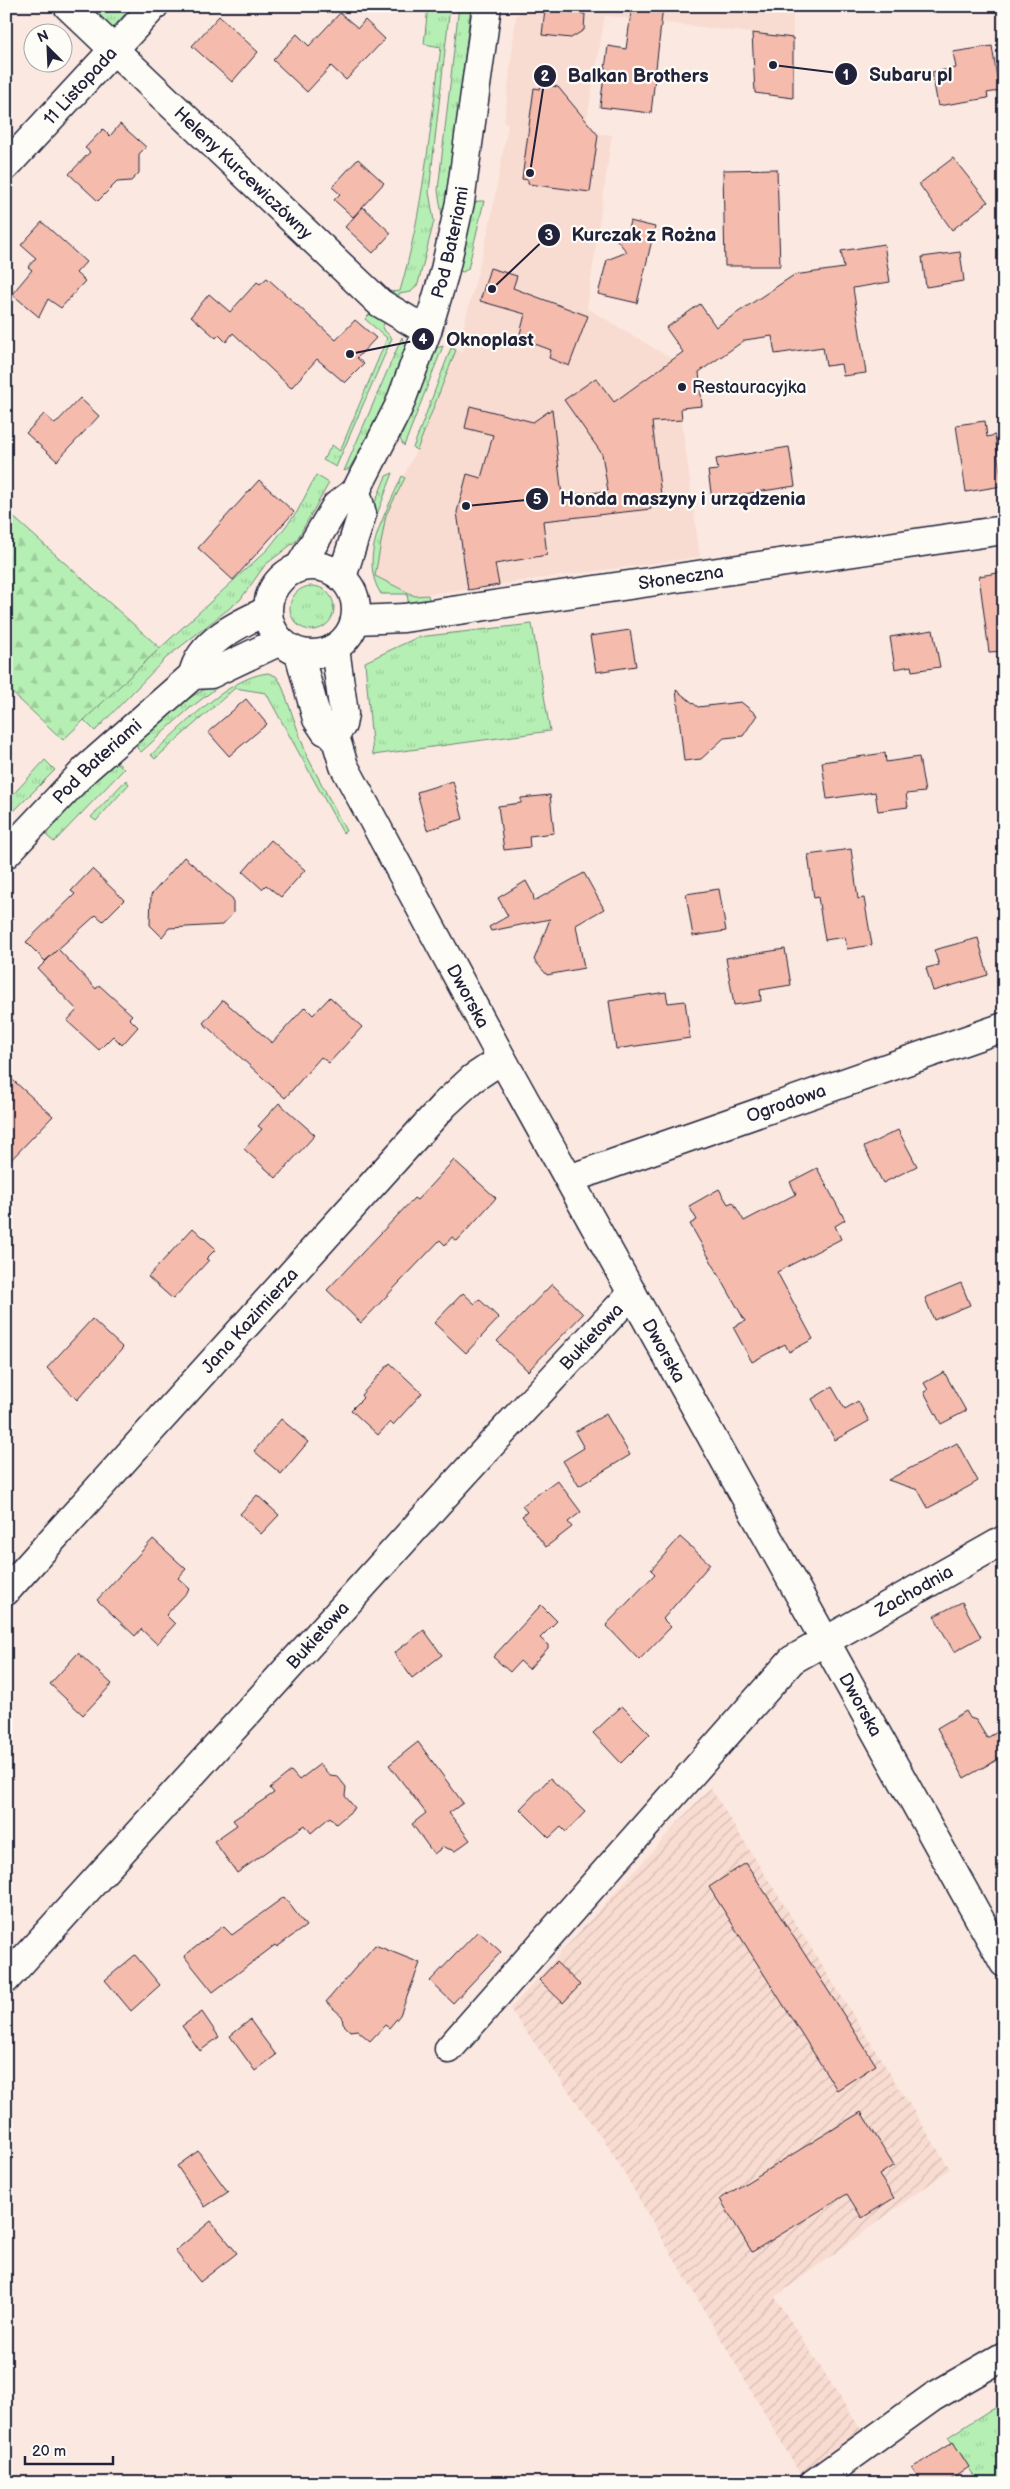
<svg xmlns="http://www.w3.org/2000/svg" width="1010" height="2489" font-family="'Balsamiq Sans',sans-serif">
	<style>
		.built { fill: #f9dcd1 }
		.industrial { fill: url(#industrial-furrows) }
		.grass { fill: url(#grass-tufts); stroke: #6c8877 }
		.forest { fill: url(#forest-firs); stroke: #6c8877 }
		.building { fill: #f5bcad; stroke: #22223b }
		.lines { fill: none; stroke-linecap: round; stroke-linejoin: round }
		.minor-casing { stroke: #22223b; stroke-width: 31 }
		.minor { stroke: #fdfcf7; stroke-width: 28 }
		.poi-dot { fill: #22223b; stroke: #fdfcf7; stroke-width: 2 }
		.labels { text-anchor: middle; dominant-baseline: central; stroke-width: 4.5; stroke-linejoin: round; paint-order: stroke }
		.street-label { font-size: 18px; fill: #22223b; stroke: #fdfcf7 }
		.poi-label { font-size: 18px; fill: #22223b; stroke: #fdfcf7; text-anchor: start }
		.leader { fill: none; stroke: #22223b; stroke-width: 2 }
		.callout-dot { fill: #22223b; stroke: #fdfcf7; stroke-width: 2 }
		.mark-label { font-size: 15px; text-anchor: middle; font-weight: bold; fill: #fff }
		.callout-label { font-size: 19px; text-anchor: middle; font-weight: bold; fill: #22223b; stroke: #fdfcf7; stroke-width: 4.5; stroke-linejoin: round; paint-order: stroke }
	</style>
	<defs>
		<pattern id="industrial-furrows" width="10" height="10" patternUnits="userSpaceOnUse" patternTransform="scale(1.25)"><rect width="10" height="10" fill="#f9dcd1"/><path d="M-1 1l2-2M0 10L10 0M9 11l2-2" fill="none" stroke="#d5bcb4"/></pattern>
		<pattern id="grass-tufts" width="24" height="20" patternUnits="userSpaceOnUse" patternTransform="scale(1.25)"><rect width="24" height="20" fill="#b6efb3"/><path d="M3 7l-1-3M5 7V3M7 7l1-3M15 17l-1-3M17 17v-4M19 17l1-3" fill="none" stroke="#9ccd9b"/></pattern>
		<pattern id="forest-firs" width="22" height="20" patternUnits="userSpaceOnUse" patternTransform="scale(1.25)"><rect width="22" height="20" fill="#b6efb3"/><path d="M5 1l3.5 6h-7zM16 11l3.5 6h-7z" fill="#9ccd9b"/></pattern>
	</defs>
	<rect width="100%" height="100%" fill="#fbe9e1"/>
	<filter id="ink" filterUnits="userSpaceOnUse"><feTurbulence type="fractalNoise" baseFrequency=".02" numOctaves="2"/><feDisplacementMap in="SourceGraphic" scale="10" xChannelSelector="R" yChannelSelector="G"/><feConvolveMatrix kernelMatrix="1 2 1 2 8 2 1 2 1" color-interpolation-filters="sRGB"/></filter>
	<g filter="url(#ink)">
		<polygon class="built" points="520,6 793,6 793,38 605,16 585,132 612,135 587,308 674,360 700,557 415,596 375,576 383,528 386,515 426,428 456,350 462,352 468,335 462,332 489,228 508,124 504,123 516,15 519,14"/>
		<polygon class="industrial" points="710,1787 950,2169 775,2297 862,2431 804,2481 611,2151 510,2009"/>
		<g class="grass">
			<polygon points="79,6 132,6 108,33"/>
			<path d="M428,6H450L429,192L434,221L418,284L411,292L399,294L395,302L349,255L390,292L400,291C423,212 430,129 441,47L424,44Z"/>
			<polygon points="459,6 471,6 445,217 442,216 438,190"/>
			<polygon points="479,201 484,201 468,269 463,272 459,271 473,203"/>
			<polygon points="372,312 385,322 382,328 392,338 336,467 323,460 332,445 340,451 387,338 365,319"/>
			<polygon points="402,337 406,351 381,414 349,469 344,471"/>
			<polygon points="443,346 404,446 400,439 436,348"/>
			<polygon points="451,348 456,350 417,450 413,448"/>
			<polygon points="393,473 371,530 372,510 386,476"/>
			<polygon points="316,475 329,483 296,541 265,565 240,600 166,658 95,731 83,719 268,549 297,512"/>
			<path d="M402,476L405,478L386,515L375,576L415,596L428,595L430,604L409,607L407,594H381C357,557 387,512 402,476Z"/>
			<circle cx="312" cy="608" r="22"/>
			<polygon points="532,624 550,731 373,755 365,662 418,637"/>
			<path d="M268,673L276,676L281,683L307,756L346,831L343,833L266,693L235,688L155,759L151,755C180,729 228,677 268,673Z"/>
			<path d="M224,682L189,709L141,752L137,748V741C164,718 189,692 224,682Z"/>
			<polygon points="45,760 55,770 6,819 6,802"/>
			<polygon points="113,763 119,764 124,769 54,842 47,836 47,829"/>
			<polygon points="126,780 129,784 96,821 91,817"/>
			<polygon points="1004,2401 1004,2483 979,2483 948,2437"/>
		</g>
		<polygon class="forest" points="10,514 160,648 63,740 6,687 6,518"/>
		<g class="building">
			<polygon points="632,6 663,6 651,113 600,107 608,46 626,49"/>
			<polygon points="545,9 585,14 584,30 571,38 542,35"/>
			<polygon points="340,13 358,28 365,20 385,39 346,80 331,66 307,92 273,60 297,34 309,46"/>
			<polygon points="219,16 258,52 232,82 192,46"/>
			<polygon points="752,33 793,38 793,98 755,93"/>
			<polygon points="992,46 999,91 987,93 988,98 938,106 932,72 956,68 953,52"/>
			<polygon points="541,84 558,87 598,135 590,192 528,184 528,180 522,179 534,88 540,89"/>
			<polygon points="120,124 146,147 139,154 139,173 131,181 117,182 98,201 69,174 90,152 85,148 103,129 110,136"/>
			<polygon points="953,158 988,202 952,230 919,184"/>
			<polygon points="358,159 384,183 353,217 334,200 340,194 332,187"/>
			<polygon points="777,169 780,266 725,266 723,170"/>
			<polygon points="363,207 391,233 373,253 345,227"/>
			<polygon points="630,221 655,227 637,303 598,294 607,260 627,252 616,239 627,233"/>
			<polygon points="42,222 86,262 76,273 85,281 61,308 48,299 39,317 12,294 32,270 28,267 36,258 21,245"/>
			<polygon points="884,244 890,282 853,288 866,373 843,376 841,364 826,366 823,347 775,354 772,336 745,340 699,372 702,406 681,408 682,420 652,422 661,495 649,496 651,509 543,521 547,555 495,564 499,585 468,590 457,512 467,474 481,478 493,435 465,428 470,406 533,422 552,409 562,496 608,491 602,454 564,400 596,378 614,402 683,352 666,328 700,304 716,327 794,275 844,268 841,251"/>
			<polygon points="960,252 964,281 926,287 922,257"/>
			<polygon points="490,268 517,276 513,288 588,316 569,366 549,358 551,350 519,338 525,314 480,301"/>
			<polygon points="267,278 336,340 355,320 376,338 357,358 364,364 345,383 317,359 291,388 233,333 226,342 219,335 216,338 191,316 209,294 230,312 257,282 260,284"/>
			<polygon points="80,398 99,416 57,461 26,433 44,414 55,424"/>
			<polygon points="985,421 987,437 995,435 1002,486 966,492 956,425"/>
			<polygon points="789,447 795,486 712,499 708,471 718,470 716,459"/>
			<polygon points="259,480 294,512 233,580 198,548"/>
			<polygon points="1004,572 1004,651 989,652 979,576"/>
			<polygon points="630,630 636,666 596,672 590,636"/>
			<polygon points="933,630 940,667 912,671 911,666 895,669 890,637"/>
			<polygon points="676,690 698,707 741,702 757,715 743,736 724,738 701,759 684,761"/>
			<polygon points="246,699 267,724 229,756 208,732"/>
			<polygon points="885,753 886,762 919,757 925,792 906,794 908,807 878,811 875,792 827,799 822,762"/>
			<polygon points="453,781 463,819 427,830 417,792"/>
			<polygon points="550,795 554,833 529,836 530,847 504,850 498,806 521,803 521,798"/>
			<polygon points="271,840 305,870 281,897 266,885 262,889 243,872"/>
			<polygon points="851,849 858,899 864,898 872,945 847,949 845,937 825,940 818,897 814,898 808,855"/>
			<polygon points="184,857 233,899 233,913 222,925 169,928 162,937 150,925 151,895"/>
			<polygon points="92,869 124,900 103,921 96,915 45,961 26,942 75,894 71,891"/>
			<polygon points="584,873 604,909 576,925 584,968 547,975 534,960 550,919 491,931 489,927 508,916 498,898 526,881 533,894 534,901"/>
			<polygon points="719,889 726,931 693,936 686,894"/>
			<polygon points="978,938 988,975 933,991 926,968 939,965 934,950"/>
			<polygon points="58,949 96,989 99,985 132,1015 129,1018 138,1027 122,1045 113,1036 99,1050 67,1021 77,1010 38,969"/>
			<polygon points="785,949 791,985 760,990 761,1001 734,1005 726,958"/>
			<polygon points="666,992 668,1003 685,1001 690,1038 616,1049 609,1001"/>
			<polygon points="330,997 362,1027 329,1063 321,1057 285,1098 203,1023 223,1000 272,1043 305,1007 313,1015"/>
			<polygon points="6,1074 53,1116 6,1165"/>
			<polygon points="279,1103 315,1135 276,1178 244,1149 262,1129 258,1126"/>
			<polygon points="898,1130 917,1166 883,1183 864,1147"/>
			<polygon points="454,1160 496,1198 457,1241 452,1237 445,1245 440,1240 361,1323 327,1290 414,1198 417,1200"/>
			<polygon points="817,1168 845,1220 835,1226 841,1239 777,1272 813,1339 789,1352 785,1344 752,1362 733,1327 745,1321 690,1224 697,1220 689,1206 719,1189 728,1204 733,1202 744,1221 796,1194 790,1182"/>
			<polygon points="193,1228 216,1249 206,1259 209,1260 173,1299 148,1277"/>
			<polygon points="961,1283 970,1305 934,1320 925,1298"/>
			<polygon points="552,1284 583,1314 528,1371 497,1341"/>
			<polygon points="463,1293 475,1304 479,1299 499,1318 466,1353 434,1323"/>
			<polygon points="92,1319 123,1348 77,1400 47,1368"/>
			<polygon points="390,1363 422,1393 393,1425 390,1422 378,1435 351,1410 363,1398 361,1395"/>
			<polygon points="944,1372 966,1411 941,1424 924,1392 928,1390 924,1383"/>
			<polygon points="832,1387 845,1409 858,1401 869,1421 835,1440 812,1399"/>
			<polygon points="606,1414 630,1455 579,1486 563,1461 584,1448 575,1432"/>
			<polygon points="281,1419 308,1442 281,1474 254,1451"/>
			<polygon points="957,1443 978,1481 968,1487 928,1508 918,1490 888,1480"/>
			<polygon points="557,1480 581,1512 568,1522 572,1527 546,1547 522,1516 527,1512 522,1506"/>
			<polygon points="257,1495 279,1515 261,1534 240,1514"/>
			<polygon points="680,1537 710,1564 663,1619 671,1627 639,1660 606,1625 655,1574 651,1570"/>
			<polygon points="153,1539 186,1569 178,1578 190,1589 166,1615 175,1624 157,1644 141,1629 135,1636 97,1600"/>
			<polygon points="962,1602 981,1637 954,1652 934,1616"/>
			<polygon points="541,1605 557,1621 540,1638 548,1645 548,1648 529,1669 520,1661 510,1672 493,1657"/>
			<polygon points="424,1630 442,1655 412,1678 394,1653"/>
			<polygon points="78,1653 112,1684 83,1715 50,1684"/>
			<polygon points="622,1706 650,1734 621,1763 593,1733"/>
			<polygon points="966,1711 970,1718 976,1720 987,1738 1004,1728 1004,1756 964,1778 937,1728"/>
			<polygon points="418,1742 463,1803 449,1813 470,1840 455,1851 443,1847 434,1854 412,1824 426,1813 389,1765"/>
			<polygon points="320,1764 330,1776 338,1777 346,1787 345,1796 355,1808 336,1824 330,1817 311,1833 305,1825 237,1873 214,1841 237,1825 233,1820 274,1793 270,1788 291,1771 299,1780"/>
			<polygon points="550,1778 585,1812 566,1832 561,1827 549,1838 520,1809"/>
			<polygon points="746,1863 876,2065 837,2090 709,1887"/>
			<polygon points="284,1897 306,1926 277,1947 275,1945 213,1992 184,1956 223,1926 232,1935"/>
			<polygon points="478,1931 501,1952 453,2003 430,1981"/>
			<polygon points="375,1945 420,1963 400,2015 389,2028 385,2025 370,2041 357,2030 350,2031 343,2024 342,2016 326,2002"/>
			<polygon points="135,1955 160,1985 131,2011 105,1980"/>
			<polygon points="556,1962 580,1985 563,2003 539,1980"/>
			<polygon points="202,2012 219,2037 200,2051 182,2026"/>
			<polygon points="250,2020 276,2055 255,2071 230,2036"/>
			<polygon points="861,2112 894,2165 879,2175 894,2198 862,2218 847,2194 752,2252 720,2199"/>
			<polygon points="198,2151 228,2192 205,2207 177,2166"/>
			<polygon points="211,2221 237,2253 200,2282 175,2251"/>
			<polygon points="953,2442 969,2467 946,2483 922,2483 912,2468"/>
		</g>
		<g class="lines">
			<defs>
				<g id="minor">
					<path id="s1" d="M68,6L380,303L427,331"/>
					<path id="s2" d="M6,166L154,6"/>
					<circle cx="312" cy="610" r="44"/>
					<path id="s3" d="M300,566L336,506L356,491L399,406L427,331L444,274L460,202L487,6"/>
					<polyline points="342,577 362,514 356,491"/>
					<path id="s4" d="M356,620L404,618L1004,530"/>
					<polyline points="299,653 317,719 325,731 334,733"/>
					<path d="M193,675C199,642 240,623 267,611"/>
					<path id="s5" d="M334,733L344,766L502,1059L1004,1963"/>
					<polyline points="334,733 342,725 344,714 335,648"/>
					<path id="s6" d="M6,854L86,769L193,675L211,674L219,670L280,641"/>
					<path id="s7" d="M569,1179L1004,1027"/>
					<path id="s8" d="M6,1591L444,1105L472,1079L502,1059"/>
					<path id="s9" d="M6,1979L484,1452L632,1293"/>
					<path id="s10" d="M449,2049L792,1660L1004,1540"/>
					<polyline points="814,2483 933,2397 1004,2356"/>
				</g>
			</defs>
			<use href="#minor" class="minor-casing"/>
			<use href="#minor" class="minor"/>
		</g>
	</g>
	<circle class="poi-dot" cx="682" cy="387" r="5"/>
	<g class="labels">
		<g class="street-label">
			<text stroke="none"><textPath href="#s2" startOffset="109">11 Listopada</textPath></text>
			<text stroke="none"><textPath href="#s1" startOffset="242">Heleny Kurcewiczówny</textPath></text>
			<text stroke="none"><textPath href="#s3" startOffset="362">Pod Bateriami</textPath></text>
			<text stroke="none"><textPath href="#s4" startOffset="328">Słoneczna</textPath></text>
			<text stroke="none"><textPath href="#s6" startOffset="130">Pod Bateriami</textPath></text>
			<text stroke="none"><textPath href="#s5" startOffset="296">Dworska</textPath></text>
			<text stroke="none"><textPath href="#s7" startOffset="230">Ogrodowa</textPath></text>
			<text stroke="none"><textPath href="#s8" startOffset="364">Jana Kazimierza</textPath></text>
			<text stroke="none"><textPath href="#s9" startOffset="869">Bukietowa</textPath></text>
			<text stroke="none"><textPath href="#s5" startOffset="701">Dworska</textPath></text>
			<text stroke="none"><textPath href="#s10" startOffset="659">Zachodnia</textPath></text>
			<text stroke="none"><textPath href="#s9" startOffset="464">Bukietowa</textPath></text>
			<text stroke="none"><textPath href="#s5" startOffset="1106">Dworska</textPath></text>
		</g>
		<g class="poi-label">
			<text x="692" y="387">Restauracyjka</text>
		</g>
	</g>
	<path class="leader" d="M773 65L846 74M530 173L545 76M492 289L549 235M350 354L423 339M466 506L537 499"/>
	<g class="callout-dot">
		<circle cx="773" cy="65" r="5"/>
		<circle cx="530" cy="173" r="5"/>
		<circle cx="492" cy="289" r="5"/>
		<circle cx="350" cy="354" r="5"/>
		<circle cx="466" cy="506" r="5"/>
		<circle cx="846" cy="74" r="12"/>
		<circle cx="545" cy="76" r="12"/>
		<circle cx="549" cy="235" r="12"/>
		<circle cx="423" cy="339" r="12"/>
		<circle cx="537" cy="499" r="12"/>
	</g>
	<g class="mark-label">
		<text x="846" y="80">1</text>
		<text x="545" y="81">2</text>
		<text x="549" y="240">3</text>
		<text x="423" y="344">4</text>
		<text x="537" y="504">5</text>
	</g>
	<g class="callout-label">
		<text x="911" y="81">Subaru pl</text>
		<text x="638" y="82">Balkan Brothers</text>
		<text x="644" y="241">Kurczak z Rożna</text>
		<text x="490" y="346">Oknoplast</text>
		<text x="683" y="505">Honda maszyny i urządzenia</text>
	</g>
	<rect width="1010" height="2489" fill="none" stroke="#fdfcf7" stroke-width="25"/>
	<rect x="12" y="12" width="985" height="2464" fill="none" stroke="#22223b" stroke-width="2" filter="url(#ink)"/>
	<g transform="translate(48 48) rotate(336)"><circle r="24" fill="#fdfcf7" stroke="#a5a5ac"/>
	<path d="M0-4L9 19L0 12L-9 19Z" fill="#22223b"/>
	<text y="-8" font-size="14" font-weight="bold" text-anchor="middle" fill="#22223b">N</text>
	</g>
	<path d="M25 2456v8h88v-8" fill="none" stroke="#22223b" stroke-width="2.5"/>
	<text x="32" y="2456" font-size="15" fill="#22223b" stroke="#fdfcf7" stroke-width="4" paint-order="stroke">20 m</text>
</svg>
